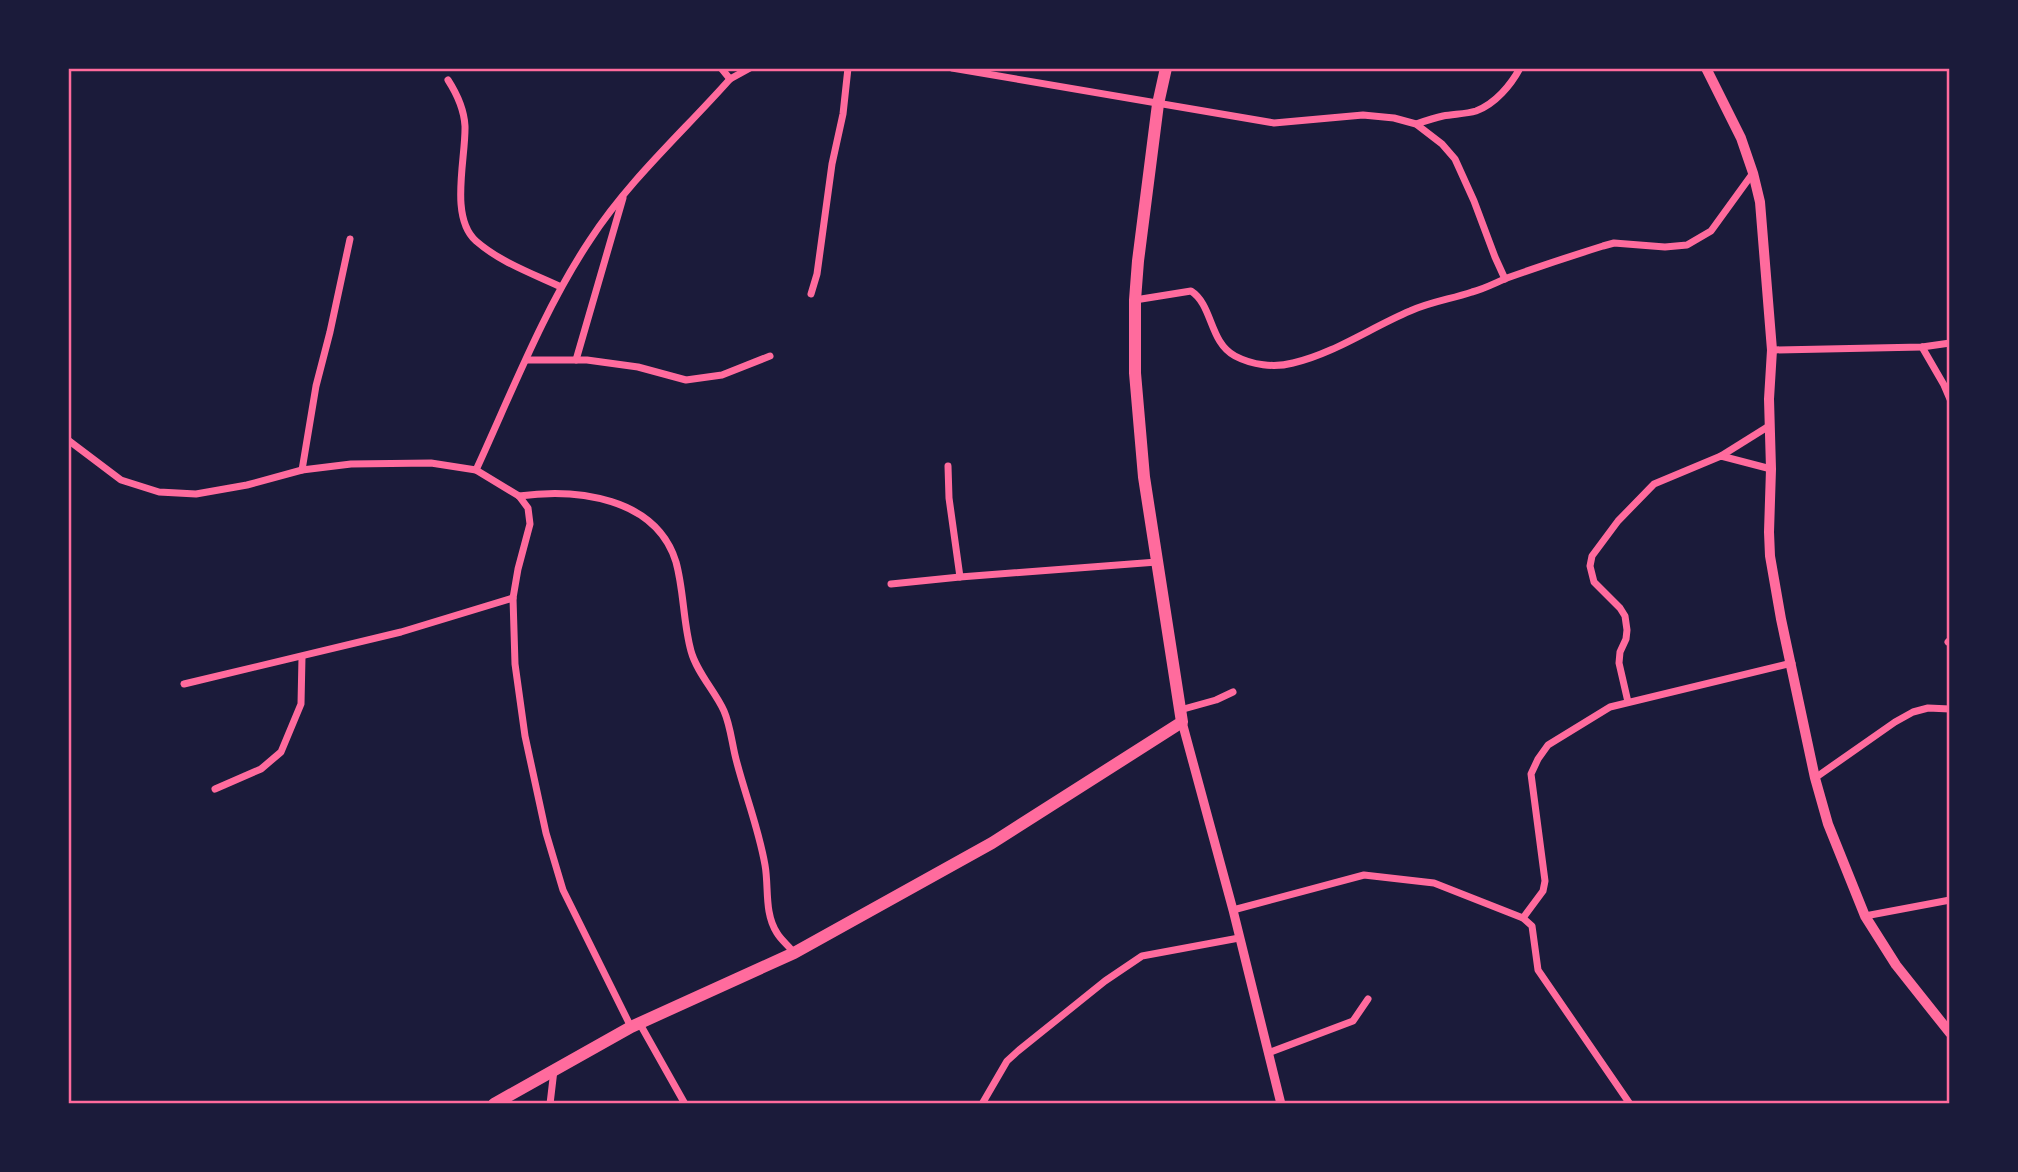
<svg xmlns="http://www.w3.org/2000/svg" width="2018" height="1172" font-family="Inter,sans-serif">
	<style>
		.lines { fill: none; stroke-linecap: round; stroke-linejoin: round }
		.minor { stroke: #ff6b9d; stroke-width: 7 }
		.tertiary { stroke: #ff6b9d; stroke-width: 9 }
		.secondary { stroke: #ff6b9d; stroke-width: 10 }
		.trunk { stroke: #ff6b9d; stroke-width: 12 }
		.neatline { fill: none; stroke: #ff6b9d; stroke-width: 2.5 }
	</style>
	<rect width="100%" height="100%" fill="#1b1b3a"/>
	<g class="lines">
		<g class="minor">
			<polyline points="721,68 730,79"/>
			<polyline points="952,68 1274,123 1363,115 1394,118 1416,124 1442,144 1455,159 1474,201 1495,257 1505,279"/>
			<path d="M448,80C457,94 464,108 465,126C466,158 449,217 476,241C500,262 533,274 561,287"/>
			<path d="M1416,124C1425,121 1434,118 1443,116C1454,114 1466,114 1476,111C1495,104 1511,85 1520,68"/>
			<polyline points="811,294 817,274 832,164 843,114 848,68"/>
			<path d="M1135,300L1191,291C1213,305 1209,342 1235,356C1252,365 1274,368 1293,363C1333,354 1372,327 1410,311C1430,302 1451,299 1472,292C1484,289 1495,283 1507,278C1538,267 1571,256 1603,246L1614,243L1665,247L1687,245L1711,231L1753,173"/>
			<polyline points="1922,347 1944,385 1950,399"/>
			<polyline points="1772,350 1922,347 1950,343"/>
			<polyline points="527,360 587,360 638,367 686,380 722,375 770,356"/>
			<polyline points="576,360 623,198"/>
			<polyline points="68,440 121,480 159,492 196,494 247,485 302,470 351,464 431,463 476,470 519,496 528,508 530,524 518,569 513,598 515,664 525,736 546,833 563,890 631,1027"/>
			<polyline points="1721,456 1769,426"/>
			<polyline points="948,466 949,498 960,577"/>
			<polyline points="302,470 316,386 330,332 350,239"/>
			<path d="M476,470C511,394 544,309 590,240C629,180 683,132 730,79L750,68"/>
			<path d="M519,496C576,488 656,497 676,562C684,591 683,622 691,651C697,673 715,691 724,711C731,727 732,746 737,763C746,797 759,830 765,865C769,887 764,913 777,933C781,940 789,946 794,953"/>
			<polyline points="891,584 960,577 1157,562"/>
			<polyline points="1948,642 1950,640"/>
			<polyline points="184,684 401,632 513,598"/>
			<polyline points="1628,702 1619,663 1620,652 1626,639 1627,630 1625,616 1620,608 1594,582 1590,566 1592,556 1618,521 1654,484 1721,456 1771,469"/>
			<polyline points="1180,710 1216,700 1233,692"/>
			<polyline points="1815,778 1895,722 1913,712 1928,708 1950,709"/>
			<polyline points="215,789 261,769 281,752 301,704 302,657"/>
			<polyline points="1233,910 1364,875 1434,883 1523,918 1532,926 1538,970 1630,1104"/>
			<polyline points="1865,916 1950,900"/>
			<polyline points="1523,918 1543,891 1545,881 1531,774 1538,759 1548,745 1610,707 1792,663"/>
			<polyline points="640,1024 685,1104"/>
			<polyline points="1268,1053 1353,1021 1368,999"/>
			<polyline points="550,1104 554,1070"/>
			<polyline points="982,1104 1007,1061 1018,1051 1105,981 1142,956 1239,938"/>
		</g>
		<polyline class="tertiary" points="1182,722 1233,910 1281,1104"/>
		<polyline class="secondary" points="1706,68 1741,138 1753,173 1760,202 1772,350 1769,399 1771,469 1769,532 1770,556 1781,619 1815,778 1828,824 1865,916 1896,965 1950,1033"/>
		<polyline class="trunk" points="494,1104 631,1027 794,953 992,843 1182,722 1144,477 1135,373 1135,300 1138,261 1158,104 1166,68"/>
	</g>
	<rect width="2018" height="1172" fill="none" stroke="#1b1b3a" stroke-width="140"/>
	<rect x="70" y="70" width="1878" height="1032" class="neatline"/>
</svg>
